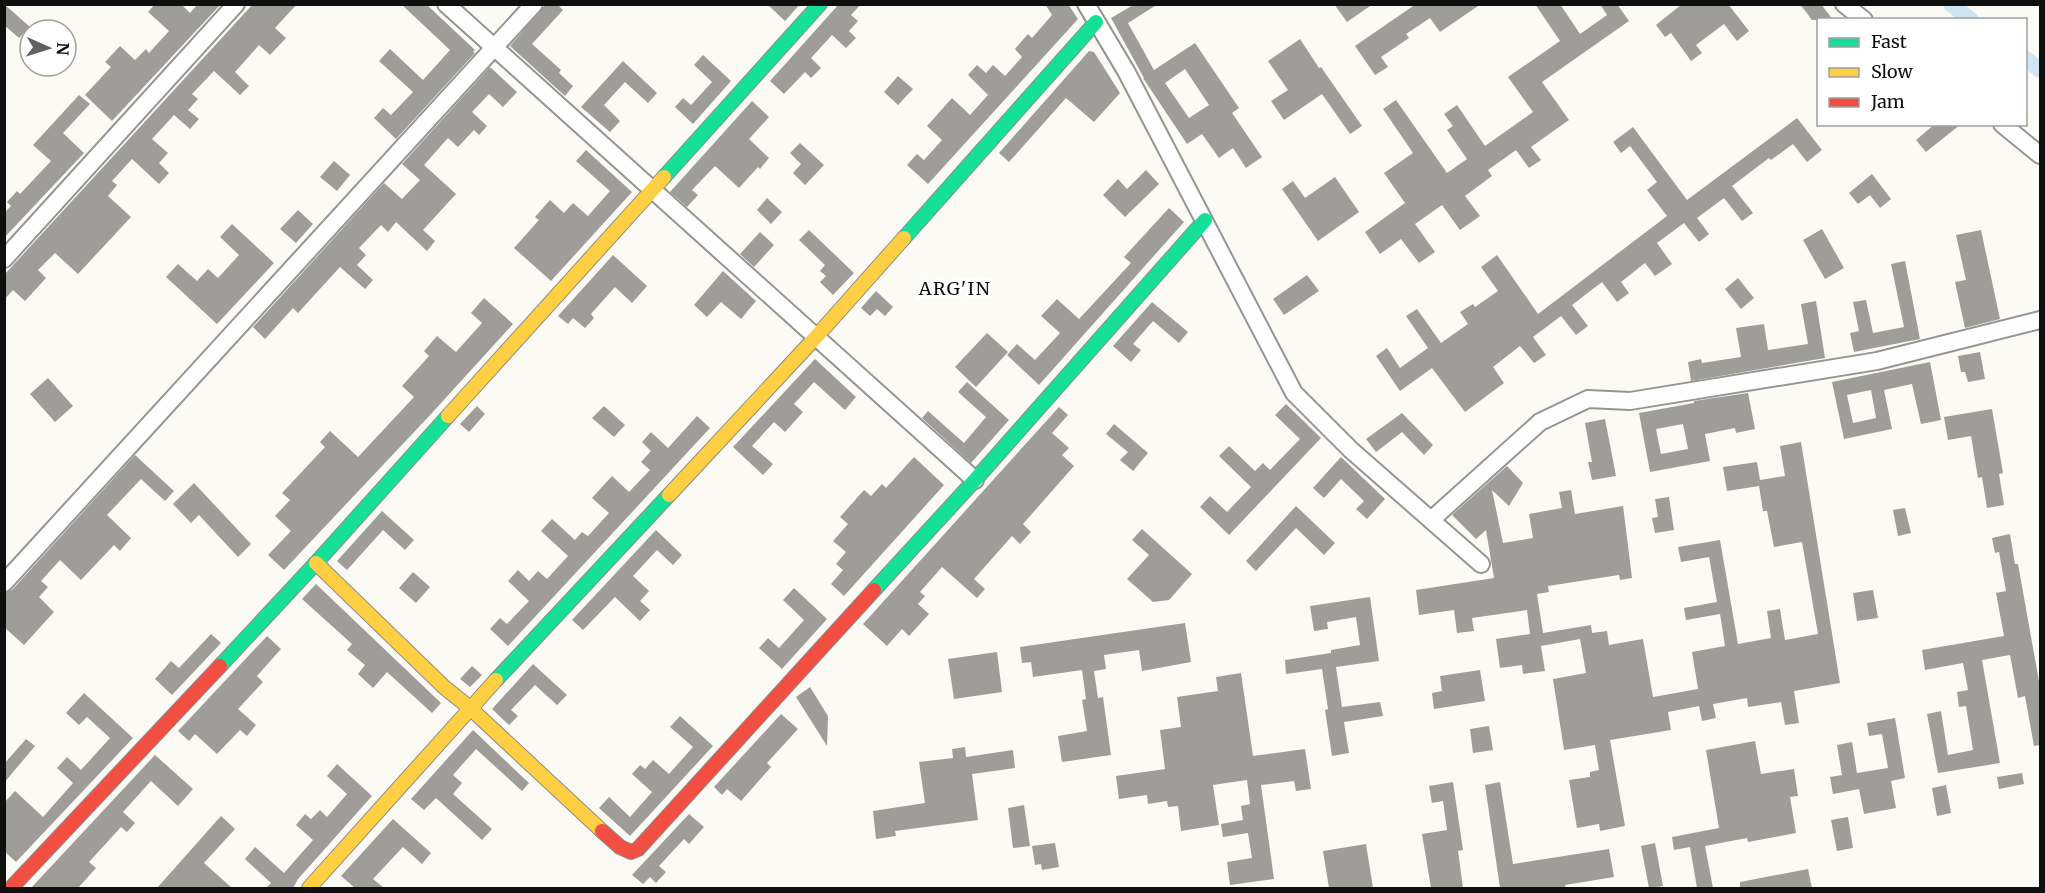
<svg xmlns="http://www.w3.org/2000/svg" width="2045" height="893" font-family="Merriweather,serif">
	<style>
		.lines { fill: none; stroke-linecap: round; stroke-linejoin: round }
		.canal { stroke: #cee5f2; stroke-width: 16 }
		.building { fill: #9f9d9a; fill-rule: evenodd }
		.street-casing { stroke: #959593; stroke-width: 20 }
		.fast-casing { stroke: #8c8b89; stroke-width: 16 }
		.slow-casing { stroke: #8c8b89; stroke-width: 16 }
		.jam-casing { stroke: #8c8b89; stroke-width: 16 }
		.street { stroke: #fefefe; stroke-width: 16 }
		.fast { stroke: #16e098; stroke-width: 14 }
		.slow { stroke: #ffcf43; stroke-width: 14 }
		.jam { stroke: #f24e42; stroke-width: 14 }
		.labels { text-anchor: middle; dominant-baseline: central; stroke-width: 6; stroke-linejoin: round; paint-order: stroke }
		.quarter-label { font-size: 18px; letter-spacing: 1.5px; fill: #0f0f0f; stroke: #fff }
	</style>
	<rect width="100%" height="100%" fill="#fbfaf5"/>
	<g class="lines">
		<g class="canal">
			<polyline points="1951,4 1971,20"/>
			<polyline points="2026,59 2040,70"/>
		</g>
	</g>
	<g class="building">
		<polygon points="4,4 30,27 19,38 4,25"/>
		<polygon points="155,4 181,4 190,13 198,4 221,4 112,121 85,95 111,67 105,62 120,46 135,60 146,49 149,53 169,31 148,12"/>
		<polygon points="253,4 297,4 275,28 286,38 270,55 259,45 235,72 249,86 240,95 214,71 192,94 198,99 188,110 199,119 190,129 174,115 152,139 168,153 159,163 169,173 159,184 132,159 112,181 117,185 108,196 131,217 78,274 55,253 38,270 46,278 25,301 13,290 4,300 4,275"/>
		<polygon points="401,4 426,4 475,50 473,52 475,53 396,139 374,118 383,108 391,115 413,92 379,61 390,49 423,80 450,50"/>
		<polygon points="546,4 557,4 563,10 532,44 561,70 559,73 573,86 565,96 510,46"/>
		<polygon points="767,4 800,4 785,21"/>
		<polygon points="839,4 861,4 851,15 858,21 849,31 856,38 846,48 832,35 811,58 821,68 811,78 805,72 784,94 770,81"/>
		<polygon points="1045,4 1068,4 1078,19 928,184 907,165 917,154 924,160 942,140 927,126 952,98 970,115 988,95 968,75 977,65 986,73 993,65 1005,76 1022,57 1015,49 1028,34 1032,38 1052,15"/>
		<path d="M1135,4H1158L1128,23L1154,70L1195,43L1239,108L1232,113L1262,157L1246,168L1233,148L1219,158L1202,134L1187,144L1143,78H1144L1111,18ZM1185,69L1209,105L1189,118L1165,83Z"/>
		<polygon points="1334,4 1373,4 1347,22"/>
		<polygon points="1416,4 1481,4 1440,32 1430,18 1406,34 1409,38 1381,57 1388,67 1375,75 1355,46"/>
		<polygon points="1535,4 1560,4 1580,34 1607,15 1600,4 1617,4 1629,21 1542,82 1569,120 1531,147 1541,160 1529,168 1516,150 1488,170 1492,176 1465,196 1480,216 1460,230 1442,205 1415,224 1435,252 1419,263 1401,239 1380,254 1365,232 1405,203 1384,173 1413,153 1383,109 1396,100 1447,173 1467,159 1447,130 1453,126 1444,114 1457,105 1485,146 1533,112 1508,77 1560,41"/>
		<polygon points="1682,4 1728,4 1749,31 1737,41 1724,24 1696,45 1702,53 1691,61 1671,33 1665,37 1656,25"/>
		<polygon points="1800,4 1821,4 1833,20 1812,20"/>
		<polygon points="1300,39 1319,68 1321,67 1362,126 1350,134 1322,94 1284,120 1271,101 1288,90 1268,61"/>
		<polygon points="1089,51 1094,52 1120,93 1094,122 1066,98 1009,162 999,153"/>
		<polygon points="703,55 731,81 693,124 675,107 683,98 691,105 712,82 694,65"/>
		<polygon points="623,61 657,93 648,103 625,82 604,105 620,121 610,132 581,107"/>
		<polygon points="490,67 517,92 503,107 489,94 472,112 487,126 479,135 474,130 458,147 448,138 424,165 456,194 423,230 435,241 427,251 396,222 388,232 381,225 359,248 366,255 357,265 373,280 365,289 340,267 298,313 293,308 265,339 253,327 384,183 402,199 420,180 402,164"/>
		<polygon points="898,76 913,89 898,105 884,92"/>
		<polygon points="79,95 90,104 63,133 84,153 4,238 4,213 11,206 7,202 17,191 20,194 51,161 33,145"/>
		<polygon points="752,101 769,117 749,139 769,158 760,169 758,167 739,188 715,166 692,190 698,195 687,207 670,192"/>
		<polygon points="1797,118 1822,150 1807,162 1793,144 1771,160 1769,158 1732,186 1753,213 1742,221 1724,198 1697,218 1709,234 1699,242 1684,223 1657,243 1672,264 1655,276 1645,263 1621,282 1629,293 1617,302 1602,282 1572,305 1588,326 1576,335 1561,316 1533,337 1546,355 1534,363 1520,346 1493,367 1504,383 1465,412 1432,368 1400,391 1376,356 1387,348 1400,368 1428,348 1406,316 1417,309 1441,343 1468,324 1460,312 1473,304 1475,307 1498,291 1481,267 1497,255 1538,314 1667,216 1647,190 1657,182 1630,146 1621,153 1613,142 1633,127 1687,200"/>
		<polygon points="1935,124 1961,124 1926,152 1916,140"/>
		<polygon points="800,143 824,165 805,185 793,173 801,164 790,153"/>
		<polygon points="586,150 632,192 551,281 514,248 539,220 535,217 550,200 564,213 573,203 588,216 610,191 576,161"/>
		<polygon points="334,161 350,175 337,191 320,177"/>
		<polygon points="1146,170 1159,184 1125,217 1103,195 1118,179 1127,189"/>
		<polygon points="1872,174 1891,199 1880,208 1870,195 1858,204 1849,193"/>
		<polygon points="1335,177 1359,212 1318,241 1282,189 1293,181 1305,198"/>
		<polygon points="767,198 782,212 771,224 757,210"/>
		<polygon points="1169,208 1184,222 1039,385 1007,355 1017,344 1035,360 1060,333 1041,316 1057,299 1079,319 1131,263 1124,257"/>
		<polygon points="298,210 313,224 296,243 280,229"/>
		<polygon points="232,224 274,263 217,324 166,277 178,264 197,281 208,269 218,278 239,255 220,237"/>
		<polygon points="1822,229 1844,268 1825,279 1803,240"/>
		<polygon points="809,230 854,273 833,295 820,282 826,276 820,271 825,265 799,240"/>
		<polygon points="1981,230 2000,319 1965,328 1955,282 1966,280 1956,235"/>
		<polygon points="760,232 774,245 754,267 740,254"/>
		<polygon points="613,255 647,286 632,303 615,287 591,314 594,318 585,328 573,318 568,324 558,316"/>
		<polygon points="1905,261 1920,339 1854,352 1850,333 1859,331 1853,302 1866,300 1873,333 1904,327 1891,264"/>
		<polygon points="723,271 756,301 741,319 721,302 707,317 694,305"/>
		<polygon points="1307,275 1319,291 1284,315 1273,299"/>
		<polygon points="1738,278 1754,298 1741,309 1725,289"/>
		<polygon points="876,291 893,307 885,316 877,309 870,316 861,308"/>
		<polygon points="484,298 513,324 432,413 284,570 268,555 291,531 275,516 290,500 282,493 325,447 320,442 330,431 358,457 414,397 402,386 429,356 424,351 437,336 456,352 482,323 471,313"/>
		<polygon points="1816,301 1825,358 1691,381 1688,362 1701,359 1702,363 1741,357 1736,328 1764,324 1768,350 1808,344 1801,304"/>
		<polygon points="1152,302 1188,332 1179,343 1153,321 1133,344 1141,350 1131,362 1113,346"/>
		<polygon points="987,333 1008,352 976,387 955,367"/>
		<polygon points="1980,352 1985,379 1968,382 1965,372 1961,372 1958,356"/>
		<polygon points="815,359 856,397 845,410 814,382 794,404 803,412 785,432 774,422 752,446 773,464 763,475 733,447"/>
		<path d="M1930,362L1941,420L1921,424L1912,384L1884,390L1892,429L1844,439L1832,382ZM1871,390L1876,418L1853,423L1847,395Z"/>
		<polygon points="48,378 73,406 55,422 30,394"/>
		<polygon points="967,382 1009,420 971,463 922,418 928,411 964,443 986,417 958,392"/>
		<path d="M1748,393L1755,429L1736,433L1735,428L1705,434L1710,461L1650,472L1639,413L1694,403V401ZM1683,424L1688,449L1661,454L1656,429Z"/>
		<polygon points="1286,404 1321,438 1229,535 1200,507 1210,496 1227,512 1251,487 1219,456 1229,446 1255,471 1263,463 1270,470 1300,439 1275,415"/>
		<polygon points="477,406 485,414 469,432 460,424"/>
		<polygon points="604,406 625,425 614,437 592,418"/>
		<polygon points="1059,407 1068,415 1052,433 1069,448 1062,455 1074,466 1023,524 1031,532 1020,544 1012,536 974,579 985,589 977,598 942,567 920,592 925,596 918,604 929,614 909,636 902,629 887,646 863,624"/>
		<polygon points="1992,409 2003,473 1999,474 2004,505 1987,508 1982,477 1978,478 1971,436 1948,440 1944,417"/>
		<polygon points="1402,413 1433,445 1424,455 1402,432 1376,452 1366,439"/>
		<polygon points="697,416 710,428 508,646 490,629 500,618 507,624 529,601 508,581 518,570 529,581 538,571 547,579 568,556 541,531 552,519 575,540 582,532 588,536 609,513 592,498 612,476 629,492 650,470 641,462 651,451 642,442 651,432 668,448"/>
		<polygon points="1605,419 1616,476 1592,480 1588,462 1592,462 1585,423"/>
		<polygon points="1114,424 1148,453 1133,471 1120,460 1128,452 1106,434"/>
		<polygon points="1801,442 1840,683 1794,691 1799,723 1785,725 1781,702 1748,707 1747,698 1713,704 1716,718 1702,721 1699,706 1668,712 1671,730 1610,740 1625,826 1600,831 1599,824 1577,828 1569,780 1590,777 1590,772 1599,770 1595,745 1564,750 1553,679 1586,673 1580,639 1541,646 1545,671 1523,674 1522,665 1500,668 1496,639 1530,634 1527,610 1472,618 1474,631 1457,633 1454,610 1419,615 1416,590 1494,578 1486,530 1476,539 1452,515 1507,466 1523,483 1509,506 1492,490 1503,543 1533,538 1529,514 1562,508 1559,492 1571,490 1575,514 1623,506 1632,578 1620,580 1619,575 1548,586 1549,592 1537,594 1543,633 1591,625 1592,633 1607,631 1609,645 1643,639 1653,697 1698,689 1692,652 1725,646 1720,614 1686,620 1684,608 1717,602 1709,557 1681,562 1678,547 1720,540 1738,644 1771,638 1767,611 1780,609 1785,640 1818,634 1802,542 1774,547 1767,511 1763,511 1759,486 1727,491 1723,467 1757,462 1760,480 1785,476 1780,446"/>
		<polygon points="135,455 174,491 165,501 141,479 107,515 131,538 120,551 114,545 81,580 60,560 41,581 48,587 39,597 54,612 24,645 4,627 4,593 12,590"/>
		<polygon points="914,457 944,485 844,596 831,584 843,570 836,564 846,552 833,541 848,524 840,517 864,490 871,496 882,484 886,488"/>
		<polygon points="1341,457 1385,499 1367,519 1356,509 1364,501 1341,479 1324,498 1313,488"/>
		<polygon points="194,483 251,544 238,557 199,515 191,523 173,504"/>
		<polygon points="1669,497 1674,530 1655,533 1652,518 1658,517 1655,499"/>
		<polygon points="1296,506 1335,543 1324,555 1296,528 1256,571 1246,561"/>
		<polygon points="1905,508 1911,533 1898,536 1893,510"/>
		<polygon points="382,511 414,540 405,550 383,530 347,570 337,561"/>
		<polygon points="1142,529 1192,574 1169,600 1153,602 1127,579 1149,555 1132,540"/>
		<polygon points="656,530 682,555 673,565 657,550 633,576 649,591 640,601 650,610 640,621 615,597 583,630 572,620"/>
		<polygon points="2010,534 2015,564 2018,564 2040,687 2040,745 2034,746 2025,696 2018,698 2010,655 1982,660 2000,763 1938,773 1927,714 1941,711 1948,755 1973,750 1966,706 1959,707 1957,692 1968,690 1963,663 1925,670 1922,650 2004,636 1996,593 2006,591 1999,552 1995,553 1992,538"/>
		<polygon points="413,572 430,587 416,603 399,588"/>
		<polygon points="316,584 441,703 432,713 387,672 373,688 358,674 365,665 347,650 352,644 302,599"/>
		<polygon points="794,588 827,619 782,669 759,648 768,638 779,648 804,620 783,600"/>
		<polygon points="1873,590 1878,618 1857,621 1853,593"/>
		<polygon points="1370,597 1379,661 1336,667 1342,707 1380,702 1383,716 1344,722 1349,753 1332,756 1325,710 1328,709 1322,669 1286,674 1285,660 1331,653 1331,650 1360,645 1356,617 1327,622 1328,629 1314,631 1310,606"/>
		<polygon points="1185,623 1191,662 1142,671 1139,650 1104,655 1106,669 1094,671 1098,698 1103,697 1111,755 1062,762 1058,736 1087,731 1082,700 1086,699 1082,670 1033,677 1031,662 1022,663 1020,647"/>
		<polygon points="211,634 221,643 172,695 155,679 171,661 179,668"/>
		<polygon points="267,636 281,649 257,676 263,682 238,709 256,725 247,736 240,730 217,754 195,734 189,741 178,731"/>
		<polygon points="997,652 1002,692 954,699 948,659"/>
		<polygon points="533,664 567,695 557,705 535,685 511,710 518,716 509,725 492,709"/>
		<polygon points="472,666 482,675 470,687 460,679"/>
		<polygon points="1480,670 1485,701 1434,709 1432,693 1442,691 1440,676"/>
		<polygon points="1241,673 1253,756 1305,749 1311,789 1296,791 1294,781 1261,785 1274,879 1230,885 1227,862 1252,858 1248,833 1223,837 1221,824 1243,820 1241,806 1250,804 1247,780 1213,785 1219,825 1181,831 1178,806 1168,807 1167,801 1148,804 1147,795 1119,799 1116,776 1165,769 1160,730 1181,727 1177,697 1218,691 1216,677"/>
		<polygon points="810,687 828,716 827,746 796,697"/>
		<polygon points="84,693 133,738 16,862 4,851 4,803 15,791 43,817 73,783 57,768 67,757 81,770 110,738 87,717 79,725 66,713"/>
		<polygon points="781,714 798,729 767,763 771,767 741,801 727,789 722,795 714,787"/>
		<polygon points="680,716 713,746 630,836 599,808 609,797 630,817 652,792 632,774 640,765 645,769 653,760 669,774 693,747 670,727"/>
		<polygon points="1895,718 1905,778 1891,781 1896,808 1864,814 1859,789 1833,794 1830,777 1842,775 1837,745 1852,742 1857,773 1888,768 1882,734 1869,736 1867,723"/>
		<polygon points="1489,726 1493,750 1473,753 1470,729"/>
		<polygon points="473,730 529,783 522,791 476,749 453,775 462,783 453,794 492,829 482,840 436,798 424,810 411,799"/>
		<polygon points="26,739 35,746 4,783 4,764"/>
		<polygon points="1755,741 1761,774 1794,769 1798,796 1790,797 1796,833 1748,842 1747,838 1705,846 1713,888 1697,888 1690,847 1674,850 1672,837 1719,828 1706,750"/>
		<polygon points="965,747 966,757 1013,750 1015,768 972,774 978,820 895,831 896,836 876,839 873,811 925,803 919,762 953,758 952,749"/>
		<polygon points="155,755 193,789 178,806 151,781 123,812 135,823 127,832 121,827 89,862 96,868 78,888 31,888"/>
		<polygon points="337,764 372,796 298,879 293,888 266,888 271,883 245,859 255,847 284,873 313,840 296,825 305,814 311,819 320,810 327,817 347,794 327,776"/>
		<polygon points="2022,773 2024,784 1999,789 1997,777"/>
		<polygon points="1453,782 1463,850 1458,851 1463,888 1431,888 1422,834 1447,830 1443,801 1432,803 1429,786"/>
		<polygon points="1500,782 1513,864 1609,849 1614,877 1565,885 1566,888 1500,888 1485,785"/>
		<polygon points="1946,785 1951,813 1937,816 1932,788"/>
		<polygon points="1024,805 1030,846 1013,848 1008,808"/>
		<polygon points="689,814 704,827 689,844 684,839 659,866 666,872 656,883 650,877 643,884 632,875"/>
		<polygon points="221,816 235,829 204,863 232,888 157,888"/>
		<polygon points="1848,817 1853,848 1837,851 1831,820"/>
		<polygon points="393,819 431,853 422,864 403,847 373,879 384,888 355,888 341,876"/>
		<polygon points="1055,843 1059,867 1042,870 1041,864 1035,865 1032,846"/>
		<polygon points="1655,843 1663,886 1649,888 1641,846"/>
		<polygon points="1366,844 1373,888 1329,888 1323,851"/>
		<polygon points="1808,869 1812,888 1740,888 1740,882"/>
	</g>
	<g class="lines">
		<defs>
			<g id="street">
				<polyline points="446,4 975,480"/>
				<polyline points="1086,4 1126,71 1294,393 1351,450 1481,564"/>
				<polyline points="1844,4 1864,20"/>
				<polyline points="2002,124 2040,155"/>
				<polyline points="4,259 236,4"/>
				<polyline points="1431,520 1540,422 1588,399 1630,401 1877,361 2040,320"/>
				<polyline points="4,583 534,4"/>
			</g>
			<g id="fast">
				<polyline points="664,177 820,4"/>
				<polyline points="904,238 1096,22"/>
				<polyline points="874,590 975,480 1205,220"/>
				<polyline points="220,666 316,563 448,416"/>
				<polyline points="496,680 669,495"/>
			</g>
			<g id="slow">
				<polyline points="448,416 664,177"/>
				<polyline points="669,495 816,337 904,238"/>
				<polyline points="316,563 444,687 470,708 602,831"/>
				<polyline points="309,888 496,680"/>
			</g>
			<g id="jam">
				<polyline points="602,831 620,847 631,852 638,849 874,590"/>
				<polyline points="11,888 220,666"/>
			</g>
		</defs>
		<use href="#street" class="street-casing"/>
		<use href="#fast" class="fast-casing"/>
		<use href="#slow" class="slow-casing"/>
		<use href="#jam" class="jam-casing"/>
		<use href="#street" class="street"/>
		<use href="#fast" class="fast"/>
		<use href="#slow" class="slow"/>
		<use href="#jam" class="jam"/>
	</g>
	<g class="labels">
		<g class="quarter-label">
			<text x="955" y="288">ARG'IN</text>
		</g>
	</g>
	<rect width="2045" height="893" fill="none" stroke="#0f0f0f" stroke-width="12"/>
	<rect x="1817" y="18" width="210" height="108" fill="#ffffff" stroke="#9f9f9f" stroke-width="1.5"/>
	<rect x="1829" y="38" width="30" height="9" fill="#16e098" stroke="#9f9f9f" stroke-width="1.5"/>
	<text x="1871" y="48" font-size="18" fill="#0f0f0f">Fast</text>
	<rect x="1829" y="68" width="30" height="9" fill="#ffcf43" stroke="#9f9f9f" stroke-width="1.5"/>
	<text x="1871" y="78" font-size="18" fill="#0f0f0f">Slow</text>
	<rect x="1829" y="98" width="30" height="9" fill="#f24e42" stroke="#9f9f9f" stroke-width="1.5"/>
	<text x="1871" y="108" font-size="18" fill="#0f0f0f">Jam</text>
	<g transform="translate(48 48) rotate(93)"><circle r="28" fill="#ffffff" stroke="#9f9f9f" stroke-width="1.5"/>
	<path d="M0-4.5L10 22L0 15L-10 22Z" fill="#626160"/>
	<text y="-9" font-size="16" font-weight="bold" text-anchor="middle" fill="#0f0f0f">N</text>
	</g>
</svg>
